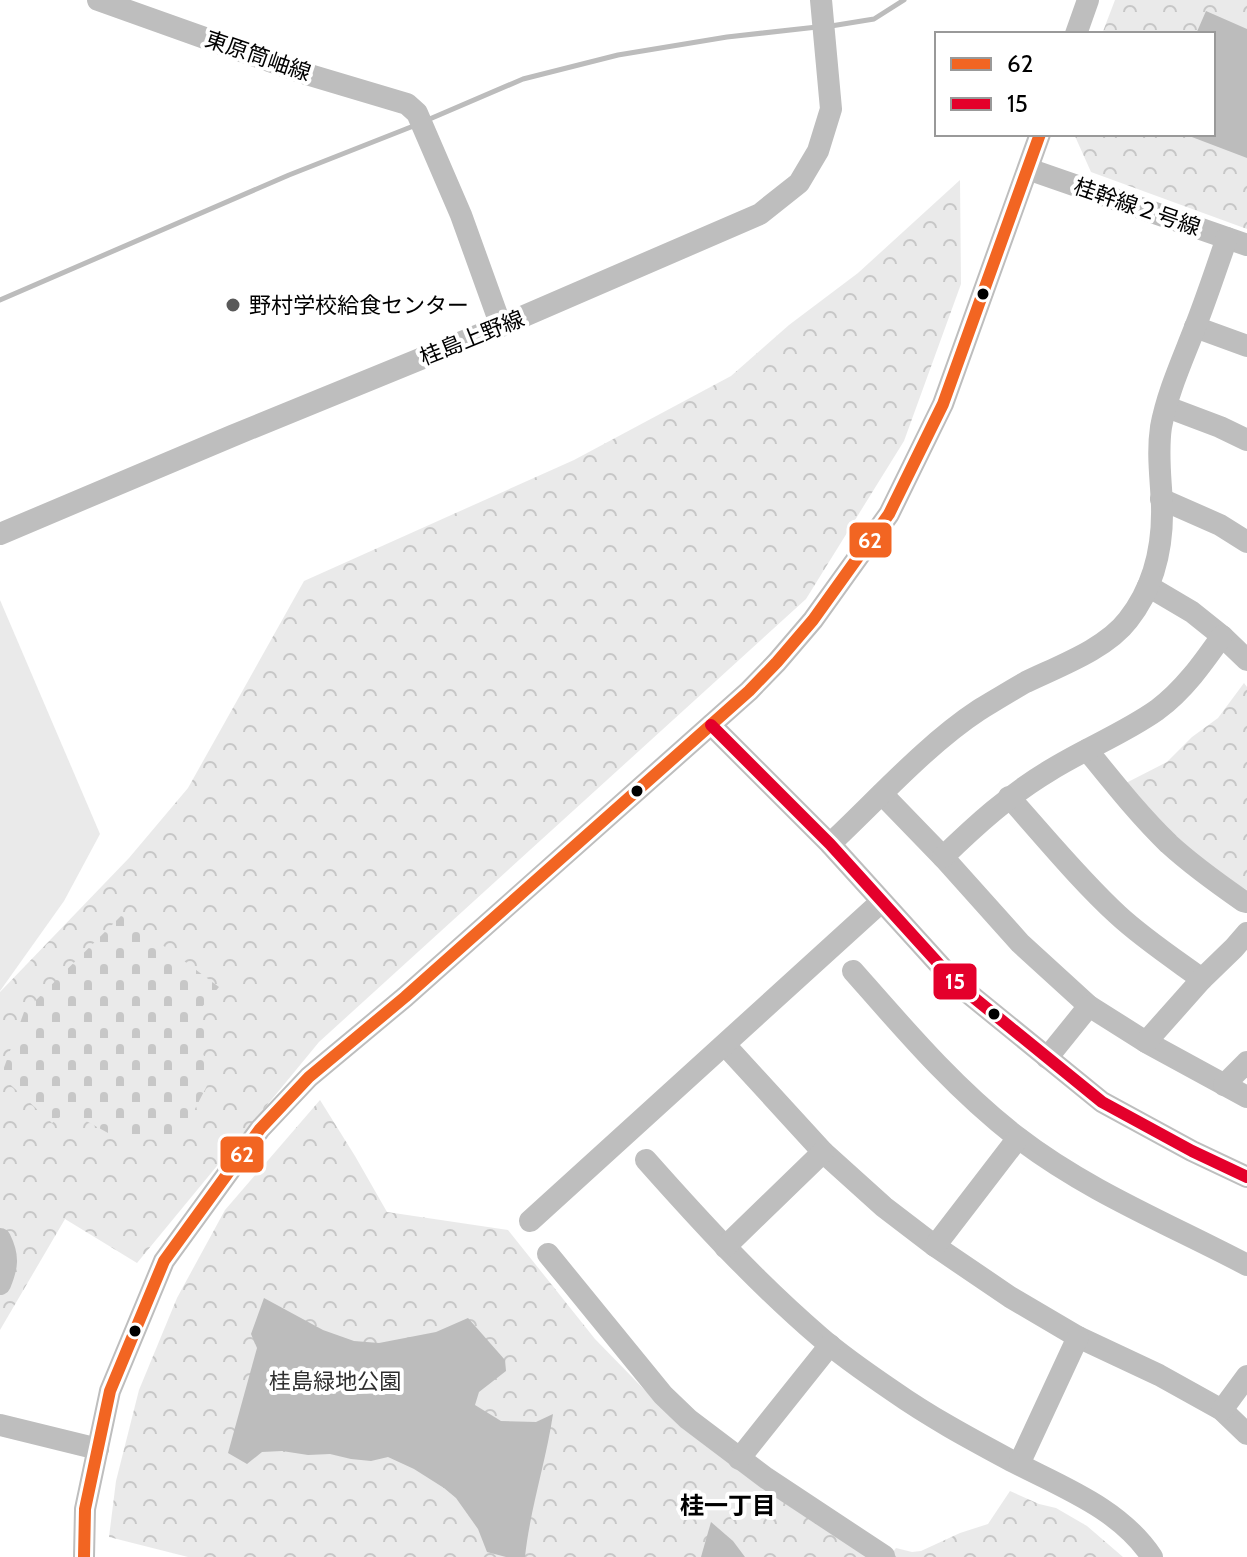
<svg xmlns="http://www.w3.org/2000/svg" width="1247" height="1557" font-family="Cabin,'Noto Sans JP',sans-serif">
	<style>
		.forest { fill: url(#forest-crowns) }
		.cemetery { fill: url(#cemetery-stones) }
		.pitch { fill: #eaeaea }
		.water { fill: #bcbcbc }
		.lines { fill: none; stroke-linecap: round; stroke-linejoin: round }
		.stream { stroke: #bcbcbc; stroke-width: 5 }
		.minor { stroke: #bebebe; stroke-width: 22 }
		.bus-1-casing { stroke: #fff; stroke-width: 18 }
		.bus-2-casing { stroke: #fff; stroke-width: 18 }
		.bus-1 { stroke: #f26522; stroke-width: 12 }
		.bus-2 { stroke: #e4002b; stroke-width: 12 }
		.bus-dot { fill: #000; stroke: #fff; stroke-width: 3 }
		.poi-dot { fill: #595959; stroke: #fff; stroke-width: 3 }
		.labels { text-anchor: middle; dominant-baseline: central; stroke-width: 8; stroke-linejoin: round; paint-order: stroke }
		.street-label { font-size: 22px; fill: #000; stroke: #fff }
		.poi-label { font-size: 22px; fill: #000; stroke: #fff; text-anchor: start }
		.park-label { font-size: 22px; fill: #2f2f2f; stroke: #fff }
		.neighbourhood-label { font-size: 24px; font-weight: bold; fill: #000; stroke: #fff }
		.line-badge { stroke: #fff; stroke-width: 3 }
		.badge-label { font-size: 22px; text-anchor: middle; font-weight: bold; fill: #fff }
	</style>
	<defs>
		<pattern id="forest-crowns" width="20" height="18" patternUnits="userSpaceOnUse" patternTransform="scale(2)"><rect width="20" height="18" fill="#eaeaea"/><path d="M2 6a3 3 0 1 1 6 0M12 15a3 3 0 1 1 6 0" fill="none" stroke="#c7c7c7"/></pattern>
		<pattern id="cemetery-stones" width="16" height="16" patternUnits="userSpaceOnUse" patternTransform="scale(2)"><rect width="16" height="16" fill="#eaeaea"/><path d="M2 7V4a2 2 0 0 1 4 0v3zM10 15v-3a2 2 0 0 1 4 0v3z" fill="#c7c7c7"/></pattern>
	</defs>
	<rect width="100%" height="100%" fill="#fff"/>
	<g class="forest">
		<polygon points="1115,0 1247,0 1247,229 1091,172 1074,134 1213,134 1213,34 1102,34"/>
		<polygon points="960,180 961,284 904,441 806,599 319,1042 137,1263 65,1219 0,1330 0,992 129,858 188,788 304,581 574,460 731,376 789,325 858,273"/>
		<polygon points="1244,683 1247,687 1247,890 1198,863 1124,784 1167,762 1192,737 1218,718"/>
		<polygon points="320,1100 355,1156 387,1212 508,1230 595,1339 671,1417 867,1557 188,1557 109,1537 116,1481 139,1390 177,1298 225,1210"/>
		<polygon points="1010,1491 1039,1504 1056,1508 1087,1526 1123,1557 889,1557 896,1548 912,1552 921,1551 960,1533 988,1524"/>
	</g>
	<polygon class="cemetery" points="122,915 219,987 195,1015 212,1029 198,1044 213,1074 179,1140 119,1139 68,1111 52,1123 1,1076 24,1012"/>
	<polygon class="pitch" points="0,600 100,834 64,901 0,991"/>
	<g class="water">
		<polygon points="1206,11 1247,29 1247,158 1184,134 1213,134 1213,34 1196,34"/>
		<path d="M264,1298L323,1330L354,1341L379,1343L436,1332L468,1318L505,1360L506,1371L479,1392L475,1405L501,1421L536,1422L553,1414C546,1462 530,1509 525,1557H506L487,1552L478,1529L456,1498L444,1488L414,1469L388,1457L371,1461L351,1459L330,1454L308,1455L282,1451L262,1452L247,1464L228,1453L257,1348L251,1334Z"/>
		<polygon points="711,1522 733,1541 745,1557 701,1557"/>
	</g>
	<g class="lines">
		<g class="stream">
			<polyline points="831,26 874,19 904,0"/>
			<polyline points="425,121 523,79 618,55 727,37 817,27"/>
			<polyline points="0,300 289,175 416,125"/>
		</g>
		<g class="minor">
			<polyline points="98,0 303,73 407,104 417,113 461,215 501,326"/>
			<polyline points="1076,34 1088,0"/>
			<polyline points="1028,169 1247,245"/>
			<polyline points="1195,327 1247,346"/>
			<polyline points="1167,407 1220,427 1247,440"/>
			<polyline points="1161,499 1220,525 1247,542"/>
			<polyline points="0,534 232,436 501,326 760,214 799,183 818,151 831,109 821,0"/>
			<polyline points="1148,586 1192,612 1222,636 1247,660"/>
			<polyline points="711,725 830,844 957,984 1102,1102 1192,1151 1247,1177"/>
			<path d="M1087,750C1113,782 1139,815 1169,844C1192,865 1217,883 1243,901L1247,902"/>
			<polyline points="882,794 943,857 1020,943 1089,1006 1146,1042 1247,1097"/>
			<path d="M1009,797C1045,837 1079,879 1118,915C1144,939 1173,958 1202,979"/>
			<path d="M830,844C876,801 927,744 979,710C994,701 1010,691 1026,682C1059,666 1106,649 1128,620C1154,587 1163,547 1162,506C1161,479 1157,454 1161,427C1167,394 1182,361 1194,330C1206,300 1216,269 1227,238"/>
			<path d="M943,857C976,825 1009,795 1049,771C1084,749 1123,734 1157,710C1184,690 1203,663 1222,636"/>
			<path d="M853,971C905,1030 954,1088 1017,1137C1087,1191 1169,1224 1247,1265"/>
			<polyline points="1146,1042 1202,979 1234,948 1247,933"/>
			<polyline points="725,1045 823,1152 884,1207 935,1246 1010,1297 1078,1337 1159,1375 1222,1410 1247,1434"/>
			<polyline points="1047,1058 1089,1006"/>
			<polyline points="1224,1085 1247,1062"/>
			<path d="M646,1160C701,1222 757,1283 820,1337C843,1357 868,1374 893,1391C930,1417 969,1438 1008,1459C1059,1486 1119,1507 1152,1557"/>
			<polyline points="530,1221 881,902"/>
			<path d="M0,1239C9,1257 7,1267 0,1284"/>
			<polyline points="935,1246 1018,1138"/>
			<polyline points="725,1247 823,1152"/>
			<polyline points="548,1254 663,1395 688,1419 766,1478 884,1556"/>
			<polyline points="1222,1410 1247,1376"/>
			<polyline points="0,1425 98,1449"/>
			<polyline points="739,1459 830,1345"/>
			<polyline points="1019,1464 1078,1337"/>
			<polyline points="84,1557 85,1509 110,1391 164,1261 260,1129 309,1077 405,997 749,691 777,662 813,620 889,514 943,404 1040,134"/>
		</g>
		<defs>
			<polyline id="bus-1" points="84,1557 85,1509 110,1391 164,1261 260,1129 309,1077 405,997 749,691 777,662 813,620 889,514 943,404 1040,134"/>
			<polyline id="bus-2" points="711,725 830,844 957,984 1102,1102 1192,1151 1247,1177"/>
		</defs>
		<use href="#bus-1" class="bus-1-casing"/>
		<use href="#bus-2" class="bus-2-casing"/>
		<use href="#bus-1" class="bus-1"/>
		<use href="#bus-2" class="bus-2"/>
	</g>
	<g class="bus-dot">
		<circle cx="983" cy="294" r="7"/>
		<circle cx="637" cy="791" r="7"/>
		<circle cx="994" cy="1014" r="7"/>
		<circle cx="135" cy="1331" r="7"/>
	</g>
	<circle class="poi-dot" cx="233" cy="305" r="8"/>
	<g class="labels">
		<g class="street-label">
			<text transform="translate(258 56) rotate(19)">東原筒岫線</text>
			<text transform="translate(1137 207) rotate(19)">桂幹線２号線</text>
			<text transform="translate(472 338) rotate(-22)">桂島上野線</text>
		</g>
		<g class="poi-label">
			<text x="249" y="305">野村学校給食センター</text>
		</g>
		<g class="park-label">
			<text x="335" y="1381">桂島緑地公園</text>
		</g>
		<g class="neighbourhood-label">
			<text x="728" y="1505">桂一丁目</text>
		</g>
	</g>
	<g class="line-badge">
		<rect x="848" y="521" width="45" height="38" rx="8" fill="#f26522"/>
		<rect x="932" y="962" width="46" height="39" rx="8" fill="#e4002b"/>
		<rect x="219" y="1135" width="46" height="39" rx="8" fill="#f26522"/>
	</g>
	<g class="badge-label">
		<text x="870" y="548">62</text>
		<text x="955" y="989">15</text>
		<text x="242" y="1162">62</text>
	</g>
	<rect x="935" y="32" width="280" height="104" fill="#ffffff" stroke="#999999" stroke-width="2"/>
	<rect x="951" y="58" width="40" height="12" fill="#f26522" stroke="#999999" stroke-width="2"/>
	<text x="1007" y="72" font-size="24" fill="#000000">62</text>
	<rect x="951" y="98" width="40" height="12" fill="#e4002b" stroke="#999999" stroke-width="2"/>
	<text x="1007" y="112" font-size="24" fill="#000000">15</text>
</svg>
